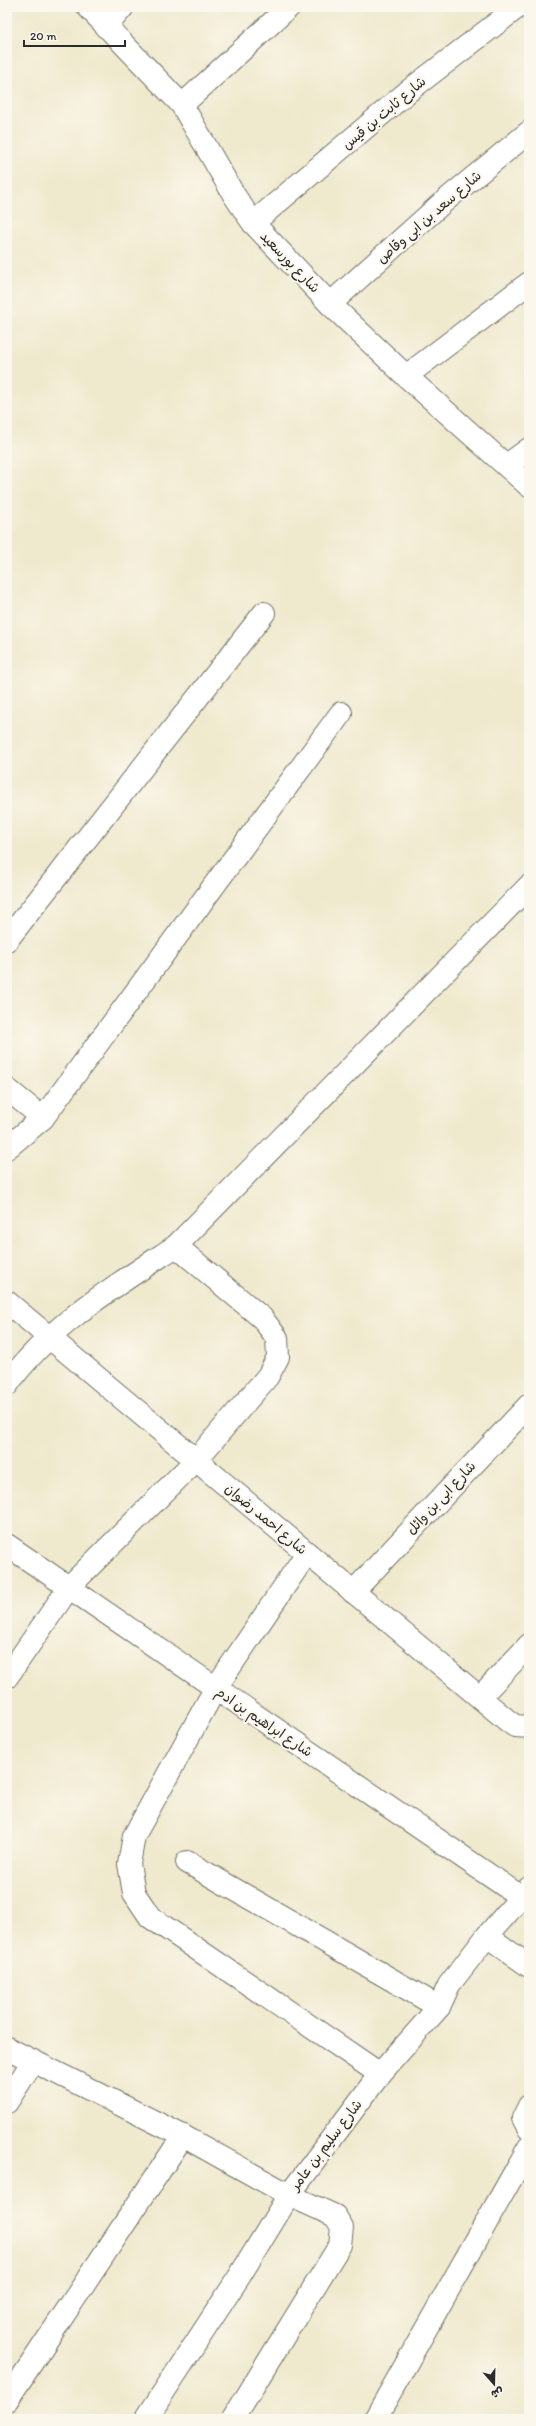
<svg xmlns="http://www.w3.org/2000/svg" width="536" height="2426" font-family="Itim,'Playpen Sans Arabic',sans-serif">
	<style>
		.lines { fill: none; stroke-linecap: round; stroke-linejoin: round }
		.minor-casing { stroke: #706e64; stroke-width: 24 }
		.minor { stroke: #fff; stroke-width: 22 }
		.labels { text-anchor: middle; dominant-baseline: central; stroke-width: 4; stroke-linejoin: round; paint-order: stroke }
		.street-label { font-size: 14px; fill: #2b2b2b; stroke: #fbf7ec }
	</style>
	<rect width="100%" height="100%" fill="#fbf7ec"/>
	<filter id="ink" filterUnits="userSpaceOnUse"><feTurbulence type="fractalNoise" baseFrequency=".025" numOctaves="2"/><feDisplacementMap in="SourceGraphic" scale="8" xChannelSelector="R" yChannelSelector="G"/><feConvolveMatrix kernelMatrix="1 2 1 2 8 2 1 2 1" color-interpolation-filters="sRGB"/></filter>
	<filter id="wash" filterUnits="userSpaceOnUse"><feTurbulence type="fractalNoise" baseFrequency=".012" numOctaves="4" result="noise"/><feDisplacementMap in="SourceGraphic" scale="16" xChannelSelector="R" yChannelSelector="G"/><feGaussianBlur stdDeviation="0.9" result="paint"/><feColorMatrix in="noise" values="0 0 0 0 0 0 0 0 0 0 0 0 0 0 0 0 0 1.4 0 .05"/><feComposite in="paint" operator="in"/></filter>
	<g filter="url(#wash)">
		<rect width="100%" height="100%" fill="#efe9cd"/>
	</g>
	<g filter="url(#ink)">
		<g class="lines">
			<defs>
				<g id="minor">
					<polyline points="88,7 182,105 234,195 253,223 330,304 406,376 529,486"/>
					<polyline points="106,27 123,7"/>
					<polyline points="182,105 289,7"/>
					<polyline points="253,223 411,89 518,7"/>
					<polyline points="330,304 441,204 529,132"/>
					<polyline points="406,376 529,283"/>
					<polyline points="507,465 529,449"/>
					<polyline points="7,940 264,613"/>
					<polyline points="7,1089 43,1118"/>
					<polyline points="7,1148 43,1118 341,713"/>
					<polyline points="7,1302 508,1721 515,1726 529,1727"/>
					<path d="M7,1385C50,1325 115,1286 176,1246L529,886"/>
					<polyline points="7,1545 521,1897"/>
					<polyline points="307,1553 215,1689 134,1836 129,1864 134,1893 150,1917 380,2074"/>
					<polyline points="353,1592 529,1405"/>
					<polyline points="7,1677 70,1586 196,1460 268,1376 278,1357 277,1338 262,1318 176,1246"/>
					<polyline points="480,1697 529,1645"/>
					<polyline points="187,1862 439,2007"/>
					<polyline points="487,1936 529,1966"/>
					<polyline points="7,2048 183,2136 289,2195 335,2216 342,2227 340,2245 233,2419"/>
					<polyline points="7,2102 33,2061"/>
					<polyline points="529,2106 523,2118 529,2129"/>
					<polyline points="7,2400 183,2136"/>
					<polyline points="146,2419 239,2277 289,2195 380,2074 439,2007 449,1985 487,1936 529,1888"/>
					<polyline points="375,2419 529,2147"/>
				</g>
			</defs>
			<use href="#minor" class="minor-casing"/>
			<use href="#minor" class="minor"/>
		</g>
	</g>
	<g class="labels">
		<g class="street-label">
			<text transform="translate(384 113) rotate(-40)">شارع ثابت بن قيس</text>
			<text transform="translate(429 217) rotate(-41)">شارع سعد بن ابى وقاص</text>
			<text transform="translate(290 262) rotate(46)">شارع بورسعيد</text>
			<text transform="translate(441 1498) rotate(-47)">شارع ابى بن وائل</text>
			<text transform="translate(266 1519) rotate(40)">شارع احمد رضوان</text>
			<text transform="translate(264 1722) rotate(34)">شارع ابراهيم بن ادم</text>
			<text transform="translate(326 2145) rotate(-53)">شارع سليم بن عامر</text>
		</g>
	</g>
	<rect width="536" height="2426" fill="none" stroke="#fbf7ec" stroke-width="24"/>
	<g transform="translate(494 2384) rotate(160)" stroke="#fbf7ec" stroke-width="3" paint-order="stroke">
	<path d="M0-3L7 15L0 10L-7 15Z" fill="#2b2b2b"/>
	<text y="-6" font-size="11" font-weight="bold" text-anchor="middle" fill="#2b2b2b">ش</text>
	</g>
	<path d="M24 40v6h101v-6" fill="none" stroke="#2b2b2b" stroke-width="2"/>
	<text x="30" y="40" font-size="12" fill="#2b2b2b" stroke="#fbf7ec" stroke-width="3" paint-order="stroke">20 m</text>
</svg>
